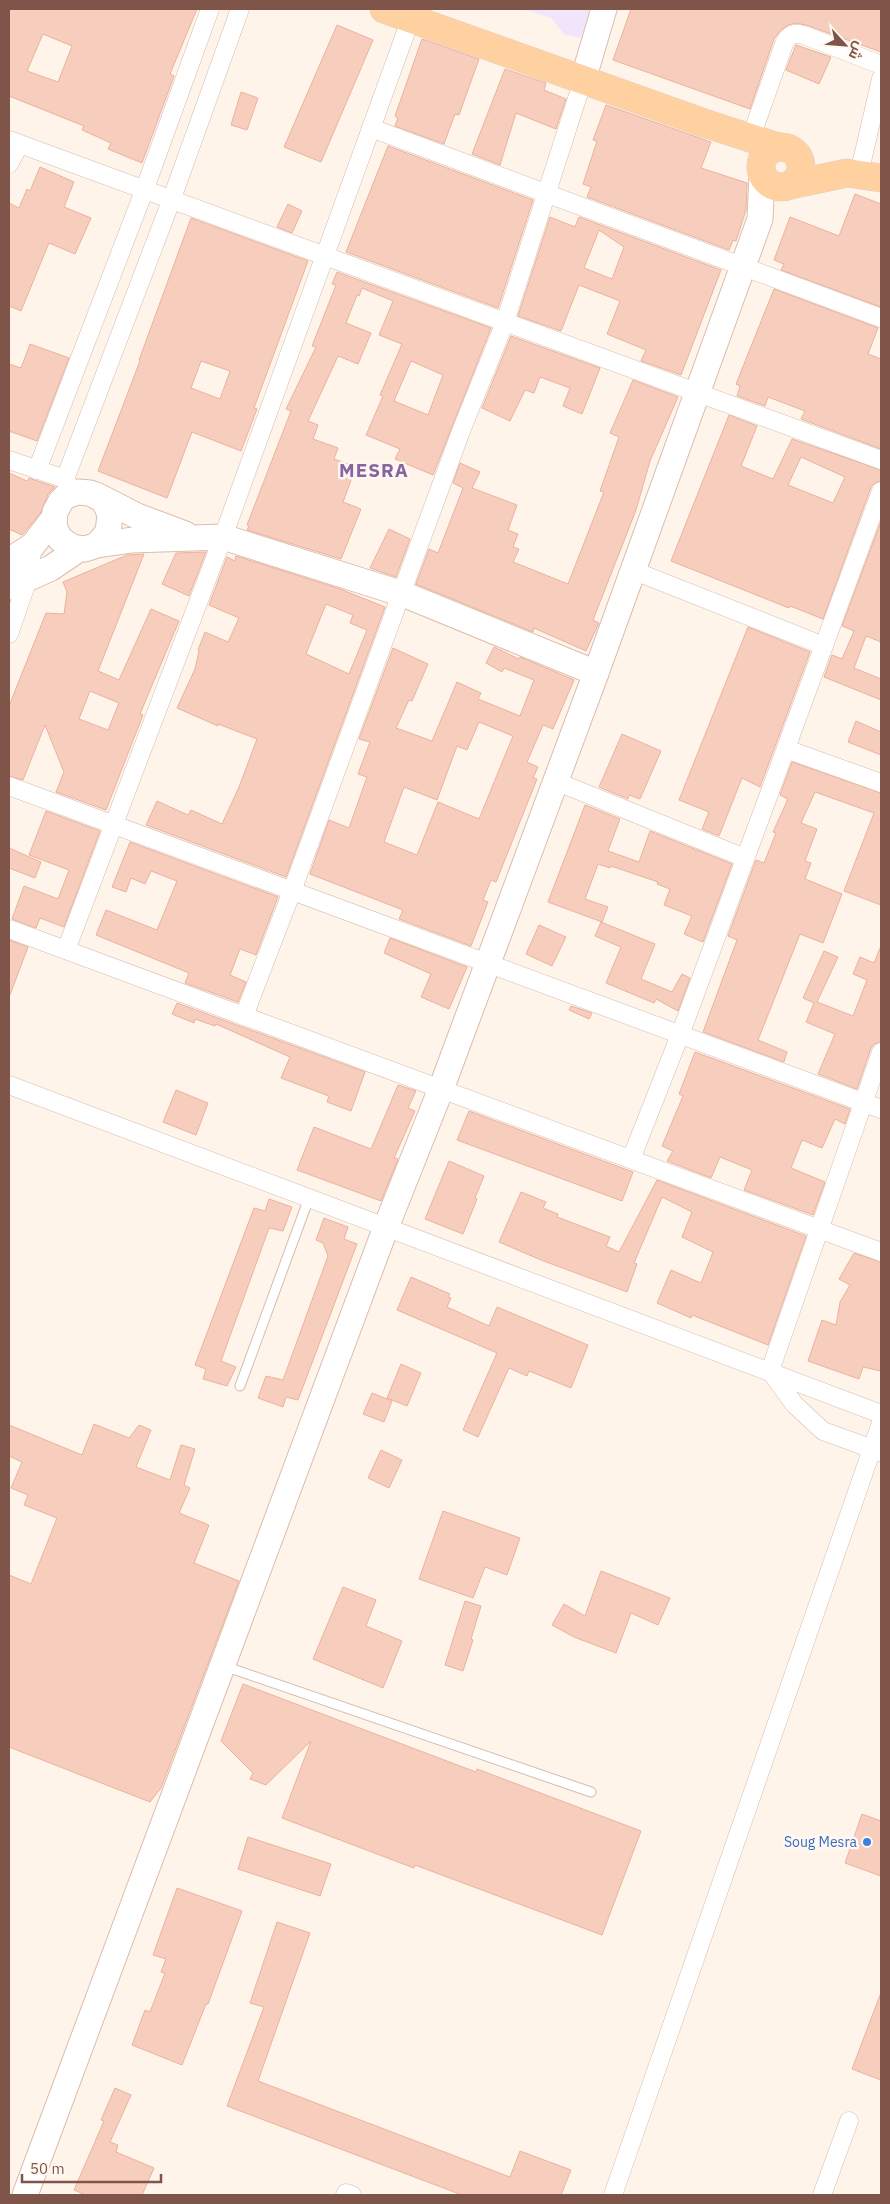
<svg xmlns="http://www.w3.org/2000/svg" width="890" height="2204" font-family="'IBM Plex Sans',Cairo,sans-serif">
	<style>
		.education { fill: #f1e5fc }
		.building { fill: #f7cebe; stroke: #ecb19c; fill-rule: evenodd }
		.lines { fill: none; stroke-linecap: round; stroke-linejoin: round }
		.lane-casing { stroke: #d5bcaf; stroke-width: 11 }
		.street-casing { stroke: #d5bcaf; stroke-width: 19 }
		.secondary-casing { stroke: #dbbdae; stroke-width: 27 }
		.primary-casing { stroke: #ddd3cf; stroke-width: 29 }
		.lane { stroke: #fff; stroke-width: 9 }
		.street { stroke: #fff; stroke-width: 18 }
		.secondary { stroke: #fff; stroke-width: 25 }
		.primary { stroke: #ffd1a0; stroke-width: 28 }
		.shop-dot { fill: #3f7fe0; stroke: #fff8f2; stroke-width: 2 }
		.labels { text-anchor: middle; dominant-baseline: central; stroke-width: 5; stroke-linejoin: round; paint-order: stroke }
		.shop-label { font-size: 14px; fill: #366cbe; stroke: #fff8f2; text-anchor: end }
		.district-label { font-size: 19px; font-weight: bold; letter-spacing: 1px; fill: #8665a0; stroke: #fff8f2 }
	</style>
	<rect width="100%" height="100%" fill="#fff4e9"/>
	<polygon class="education" points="524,9 590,9 582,38 565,35 551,18"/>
	<g class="building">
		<path d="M9,9H197L170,74L174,76L142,163L108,149L111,143L82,130L84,126L9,96ZM43,34L72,46L58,82L27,71Z"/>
		<polygon points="631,9 881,9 881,52 806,25 796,23 788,25 780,31 774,39 750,109 613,60"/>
		<polygon points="337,25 373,40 321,162 284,147"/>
		<polygon points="422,39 479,59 459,115 455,114 444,144 395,126 398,118 395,116"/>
		<polygon points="796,45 831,57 819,84 786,70"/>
		<polygon points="505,69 546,83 544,90 566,99 556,129 516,113 500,165 472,154"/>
		<polygon points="241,92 258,98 247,130 231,125"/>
		<polygon points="606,105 711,142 701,168 747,183 746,210 736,241 733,240 729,250 587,197 591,187 583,184 597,141 593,140"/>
		<polygon points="388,146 533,200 498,308 346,252"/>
		<polygon points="40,167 74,182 64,207 91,218 75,254 49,243 21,311 9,306 9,203 19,208 27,189 30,191"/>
		<polygon points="855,194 881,204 881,307 781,270 784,264 774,260 790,217 839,236"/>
		<polygon points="288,204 302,211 292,233 277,227"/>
		<path d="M550,217L575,227L579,217L721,270L681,375L641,361L646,350L607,334L620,301L579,285L561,331L518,316ZM599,230L624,247L612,279L584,268Z"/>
		<path d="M191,218L308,261L254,408L257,409L241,451L192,432L167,498L98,471L140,361L139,360ZM201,361L230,371L220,399L191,388Z"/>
		<path d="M337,272L491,328L433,475L395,459L400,449L366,435L383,396L380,395L402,344L379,335L393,301L362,288L359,296L357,295L346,323L371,333L358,364L338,356L308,421L318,425L313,439L338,448L334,459L356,467L343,502L361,509L341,559L247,530L249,526L247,525L291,411L286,409L316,347L312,346L336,285L332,284ZM411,361L443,375L428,415L394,401Z"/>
		<polygon points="774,289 878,328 868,354 881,359 881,449 801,419 805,411 768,397 765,406 737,396 740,386 736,384"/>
		<polygon points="511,336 600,368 582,414 563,406 570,388 540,377 534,393 525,390 510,421 482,408"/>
		<polygon points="30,344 69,358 37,441 9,431 9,364 21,368"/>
		<polygon points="633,380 678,397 650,461 636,510 593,620 599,623 586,651 534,628 533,632 416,584 429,549 438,553 463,488 453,483 460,463 480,472 472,488 517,505 508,530 518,534 513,547 519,549 513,562 568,584 604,492 600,491 619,437 610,433"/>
		<path d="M729,415L757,426L741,466L773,479L792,439L881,470V481L875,483L871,487L823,619L790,606L789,608L671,561ZM801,457L845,477L833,503L788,485Z"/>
		<polygon points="9,473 27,481 29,478 55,487 48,494 41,512 22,535 9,529"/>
		<polygon points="881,521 881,642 866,636 854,668 881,679 881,700 824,677 832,655 842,659 854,631 842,626"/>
		<polygon points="389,529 410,539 396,577 370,568"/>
		<polygon points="206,552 189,596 162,584 176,553"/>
		<path d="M144,554L98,671L119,680L151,609L179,621L140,714L143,715L106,810L56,792L64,772L45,725L23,780L9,776V706L46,613L64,614L67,592L63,582L127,555ZM90,691L119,703L108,730L79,719Z"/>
		<path d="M236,556L340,589L385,607L286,877L146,825L157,801L188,815L191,810L222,824L239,787L257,739L218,724V726L177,708L195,669L199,651L198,650L205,632L228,642L239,618L209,605L227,557L235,561ZM326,604L353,615L350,623L367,630L349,674L306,654Z"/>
		<polygon points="748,627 810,652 760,787 742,778 719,836 702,829 709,812 679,800"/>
		<path d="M494,647L519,659L520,657L574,680L553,729L543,725L527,762L538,767L533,778L537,779L496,882L491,880L483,900L488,902L471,946L399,919L403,910L310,874L329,820L349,828L367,777L358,774L370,742L359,739L393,648L428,664L412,701L409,700L396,728L432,741L457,682L481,693L478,699L520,716L534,680L504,668L502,672L486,663ZM479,722L513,736L479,819L438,802L417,855L384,842L404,787L437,800L457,746L467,750Z"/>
		<polygon points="856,721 881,732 881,755 848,742"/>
		<polygon points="622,734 661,751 640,799 629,795 628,799 599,787"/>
		<polygon points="792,762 881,793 881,905 844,891 874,813 815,792 801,823 817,829 805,861 811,863 805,879 842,894 823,943 800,934 758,1040 787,1052 784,1062 703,1032 737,940 728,936 756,860 764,863 776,833 773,832 788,799 780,795"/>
		<polygon points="585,805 620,819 608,851 639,862 650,831 732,864 703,942 684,934 692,916 664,905 670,889 657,884 658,882 611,866 610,868 598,864 585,899 608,907 602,922 548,902"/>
		<polygon points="46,811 100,831 64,927 40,918 36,928 12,919 24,886 58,899 69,870 29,855"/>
		<polygon points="130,842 278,897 256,955 240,949 230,975 246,982 238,1002 185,983 189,973 96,935 106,910 157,930 177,881 151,871 145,884 131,878 126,892 112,887"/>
		<polygon points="9,848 41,862 35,878 9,868"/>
		<polygon points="601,922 655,944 641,979 672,992 682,974 690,978 678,1011 656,999 654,1003 606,983 621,947 595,936"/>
		<polygon points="539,925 566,937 552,966 526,954"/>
		<polygon points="390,938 467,967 449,1009 421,997 431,974 384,953"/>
		<polygon points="9,940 28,947 10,995 9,995"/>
		<polygon points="881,946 881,1042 874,1044 871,1048 857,1089 818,1074 835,1034 806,1022 814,1003 803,998 824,951 838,957 817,1002 853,1016 867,980 853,974 860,957 874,963"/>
		<polygon points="177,1003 365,1072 351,1111 327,1102 329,1096 281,1078 290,1057 216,1024 215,1026 195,1019 194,1023 172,1014"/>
		<polygon points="571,1006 592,1013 589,1019 569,1010"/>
		<polygon points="695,1052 850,1109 845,1124 835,1119 822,1148 802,1140 791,1168 825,1182 813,1215 744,1190 752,1170 720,1157 711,1178 667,1161 673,1151 662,1146 683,1096 679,1094"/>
		<polygon points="398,1085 416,1091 408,1108 415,1111 394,1158 398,1159 381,1201 297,1170 314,1127 371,1149"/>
		<polygon points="176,1090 208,1103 196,1135 163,1122"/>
		<polygon points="469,1111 633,1172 622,1201 457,1140"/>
		<polygon points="449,1161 484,1176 475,1198 477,1199 463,1234 425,1219"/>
		<polygon points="657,1180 806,1236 768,1345 692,1315 691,1318 657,1303 671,1270 701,1283 713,1252 682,1237 692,1212 662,1197 634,1263 637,1264 627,1292 541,1260 499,1242 521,1192 546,1202 543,1208 558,1214 557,1217 610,1237 606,1246 619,1252"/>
		<polygon points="269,1199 292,1207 283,1231 269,1228 221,1361 236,1367 227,1386 203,1379 206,1369 195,1365 254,1208 265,1211"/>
		<polygon points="324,1218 348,1227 344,1239 357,1244 298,1400 286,1397 283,1407 258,1398 266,1376 283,1380 328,1256 323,1243 316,1240"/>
		<polygon points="854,1253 881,1262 881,1371 863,1367 859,1379 808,1361 822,1320 836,1325 840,1302 850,1285 839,1279"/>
		<polygon points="411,1277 450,1294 448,1297 451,1298 447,1307 489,1326 497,1307 588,1345 571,1388 529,1371 527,1376 509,1368 478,1437 463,1430 497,1353 397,1310"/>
		<polygon points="401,1364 421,1373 407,1406 387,1398"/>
		<polygon points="372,1393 392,1401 384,1422 363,1414"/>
		<polygon points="94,1424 129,1438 139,1425 151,1430 136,1467 170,1480 181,1445 195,1449 184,1485 190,1488 179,1513 209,1525 194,1563 239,1581 161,1788 150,1802 9,1747 9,1575 31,1584 57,1518 24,1505 28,1495 11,1488 22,1462 9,1456 9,1425 82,1455"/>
		<polygon points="381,1450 402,1460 389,1488 368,1478"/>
		<polygon points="443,1511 520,1538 507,1575 485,1567 473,1598 419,1579"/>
		<polygon points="601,1571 670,1598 658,1625 631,1613 616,1653 574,1637 552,1625 564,1604 585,1616"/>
		<polygon points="343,1587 376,1600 366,1626 402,1641 383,1688 313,1659"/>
		<polygon points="465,1601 481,1606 471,1639 473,1640 463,1671 445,1665"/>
		<polygon points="243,1684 476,1772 477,1769 641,1831 602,1935 415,1865 414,1868 282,1818 311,1741 266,1785 250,1779 253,1773 221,1741"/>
		<polygon points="862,1814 881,1821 881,1876 845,1863"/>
		<polygon points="248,1837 331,1864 320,1896 238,1869"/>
		<polygon points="177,1888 242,1911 208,2004 206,2004 182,2065 132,2045 145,2010 150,2012 165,1973 161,1972 166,1959 153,1955"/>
		<polygon points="277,1922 310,1933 258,2081 510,2177 520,2151 571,2170 561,2195 462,2195 227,2106 264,2007 250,2003"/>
		<polygon points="880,1995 881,1995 881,2080 852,2069"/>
		<polygon points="115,2088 131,2095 110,2142 118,2145 116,2152 154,2168 142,2195 86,2195 74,2190 104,2121 101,2120"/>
	</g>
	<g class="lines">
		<defs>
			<g id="lane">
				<polyline points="240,1386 309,1198"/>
				<polyline points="224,1666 591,1792"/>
			</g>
			<g id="street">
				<polyline points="371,128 881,318"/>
				<path d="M751,137L784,44C788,35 794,32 804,35L881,65"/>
				<polyline points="9,140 881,460"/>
				<polyline points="9,164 20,144"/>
				<polyline points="859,174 881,79"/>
				<polyline points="9,460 65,479 70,488"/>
				<polyline points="37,470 144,191 210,9"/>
				<polyline points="65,479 171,201 240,9"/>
				<polyline points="632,570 824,646"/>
				<polyline points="9,634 28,579 33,545"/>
				<polyline points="786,749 881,783"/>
				<polyline points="555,781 745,858"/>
				<polyline points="9,786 881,1109"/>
				<polyline points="9,929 881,1252"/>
				<polyline points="66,950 223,537 411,18"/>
				<polyline points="244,1016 292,891 461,431 505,322 583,80"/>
				<polyline points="9,1085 881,1414"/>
				<polyline points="631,1159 680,1035 881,491"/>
				<polyline points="881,1452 823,1431 794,1404 770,1371 881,1052"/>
				<polyline points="345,2195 346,2193 352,2195"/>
				<polyline points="613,2195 881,1423"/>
				<polyline points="822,2195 849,2121"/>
			</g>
			<g id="secondary">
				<polyline points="583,80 604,9"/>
				<polyline points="96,495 137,516 185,534"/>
				<polyline points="97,545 108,532 110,515 107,507 103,500 90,493 78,492 66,496 61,501 55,512 54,526 60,539 72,547 85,549 97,545 132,540 223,537 403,594 596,673"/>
				<polyline points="9,561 33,545 53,519"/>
				<polyline points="9,587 51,568 79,549"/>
				<polyline points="25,2195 386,1227 441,1089 596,673 760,219 762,175"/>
			</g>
			<g id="primary">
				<polyline points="384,9 704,123 778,147"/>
				<circle cx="781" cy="167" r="20"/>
				<polyline points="790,185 847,173 881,178"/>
			</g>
		</defs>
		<use href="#lane" class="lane-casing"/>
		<use href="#street" class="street-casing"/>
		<use href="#secondary" class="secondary-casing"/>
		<use href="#primary" class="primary-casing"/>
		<use href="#lane" class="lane"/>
		<use href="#street" class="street"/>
		<use href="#secondary" class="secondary"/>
		<use href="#primary" class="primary"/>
	</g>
	<circle class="shop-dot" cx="867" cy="1842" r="5"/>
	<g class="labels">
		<g class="shop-label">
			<text x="857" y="1842">Soug Mesra</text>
		</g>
		<g class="district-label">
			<text x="374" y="470">MESRA</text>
		</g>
	</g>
	<rect width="890" height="2204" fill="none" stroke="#7e5548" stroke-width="20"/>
	<g transform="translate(845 45) rotate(116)" stroke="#fff8f2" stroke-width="4" paint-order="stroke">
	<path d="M0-4L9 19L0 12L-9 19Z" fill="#7e5548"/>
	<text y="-8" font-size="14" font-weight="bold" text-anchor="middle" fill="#7e5548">ش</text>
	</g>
	<path d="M22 2174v8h139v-8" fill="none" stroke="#7e5548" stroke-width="2.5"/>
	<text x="30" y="2174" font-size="15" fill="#7e5548" stroke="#fff8f2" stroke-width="4" paint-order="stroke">50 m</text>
</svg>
